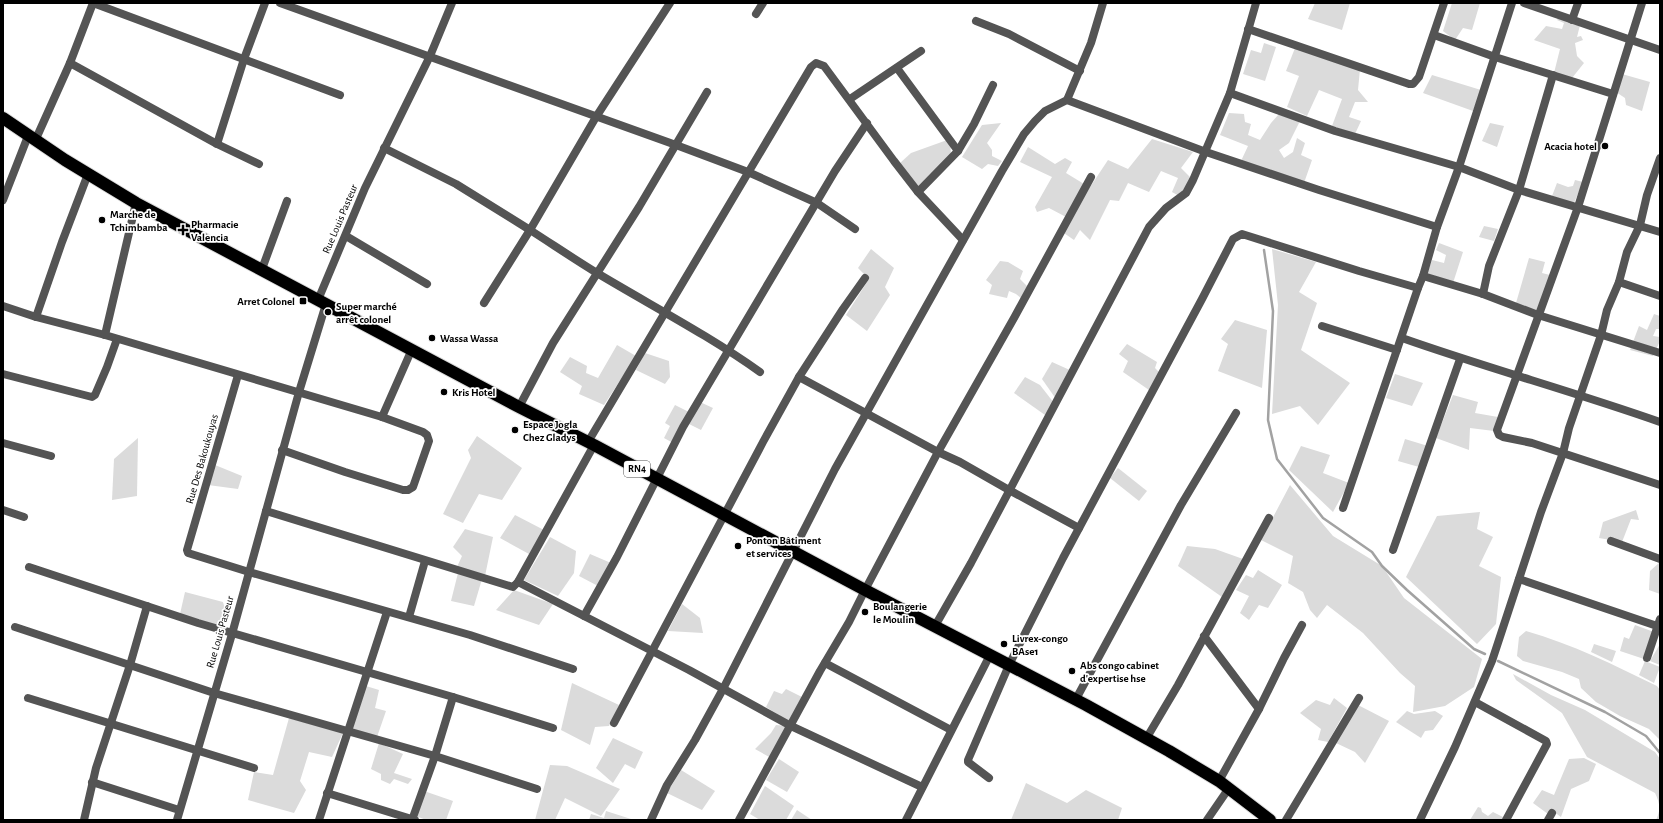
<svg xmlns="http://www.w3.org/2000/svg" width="1663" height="823" font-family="'Alegreya Sans',sans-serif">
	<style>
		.green { fill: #dbdbdb }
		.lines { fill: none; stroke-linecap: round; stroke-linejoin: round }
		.stream { stroke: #a2a2a2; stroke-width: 2.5 }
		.highway-casing { stroke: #dbdbdb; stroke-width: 14 }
		.street { stroke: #545454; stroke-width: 8 }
		.highway { stroke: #000; stroke-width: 12 }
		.poi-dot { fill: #000; stroke: #fff; stroke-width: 1.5 }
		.labels { text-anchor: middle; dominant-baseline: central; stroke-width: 3.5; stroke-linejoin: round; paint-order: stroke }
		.shield { fill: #fff; stroke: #4c4c4c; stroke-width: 1 }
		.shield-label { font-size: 10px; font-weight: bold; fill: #000 }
		.poi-label { font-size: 11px; font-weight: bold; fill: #000; stroke: #fff; text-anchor: start }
		.street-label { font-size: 11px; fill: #000; stroke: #fff }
	</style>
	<rect width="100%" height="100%" fill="#fff"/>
	<g class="green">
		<polygon points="1315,3 1350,3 1342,30 1308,19"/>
		<polygon points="1452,3 1480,3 1472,30 1463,28 1455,40 1443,31"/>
		<polygon points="1559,17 1580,25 1577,37 1581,36 1583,40 1575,43 1577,56 1584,63 1572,78 1554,73 1560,49 1534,40 1546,26 1562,29 1564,23 1557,20"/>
		<polygon points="1264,43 1276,47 1265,81 1243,74 1251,50 1261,53"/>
		<polygon points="1295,48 1360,69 1358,90 1368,102 1355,102 1349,117 1361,121 1355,134 1332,126 1342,99 1319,90 1307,116 1287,107 1299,76 1286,71"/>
		<polygon points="1622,74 1650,82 1642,111 1626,105 1625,98 1616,92"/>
		<polygon points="1432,75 1481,90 1473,111 1423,93"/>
		<polygon points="1229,113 1244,114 1245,122 1251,124 1248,135 1260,140 1271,123 1279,114 1300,121 1289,143 1279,150 1284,158 1293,152 1297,138 1305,143 1301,155 1312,160 1304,183 1241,161 1248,146 1220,135"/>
		<polygon points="1001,123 987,143 992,150 992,156 1002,161 998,166 988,164 982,169 962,157 982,125"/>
		<polygon points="1490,123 1504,126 1497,147 1482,141"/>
		<polygon points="950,139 951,154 919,188 899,164 911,153"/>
		<polygon points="1152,139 1193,152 1181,168 1191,178 1179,196 1172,192 1178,178 1161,171 1149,192 1128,183 1119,201 1110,200 1090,240 1080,230 1074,240 1061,231 1108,160 1128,169"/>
		<polygon points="1028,147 1055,164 1065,158 1072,162 1066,173 1084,184 1066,217 1049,208 1037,212 1035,207 1052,177 1020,162"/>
		<polygon points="1575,180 1583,182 1574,203 1552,196 1557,183 1568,187 1573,186"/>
		<polygon points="1484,226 1498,229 1494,241 1479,237"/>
		<polygon points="1439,243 1463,252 1453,283 1427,274 1432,260 1444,263 1446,255 1436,250"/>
		<polygon points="871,249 894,268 885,287 890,295 867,331 846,315 869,279 858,268"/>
		<polygon points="1272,249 1316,262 1299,292 1317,303 1301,350 1350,383 1318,425 1300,406 1272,414 1278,305"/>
		<polygon points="1529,258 1545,262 1542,273 1550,275 1538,312 1516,303"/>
		<polygon points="1000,261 1008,262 1023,271 1020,279 1027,286 1022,299 1016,294 1009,291 1007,298 989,294 992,285 986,280"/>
		<polygon points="1654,314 1660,316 1660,329 1656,329 1653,336 1660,337 1660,341 1653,356 1630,350 1639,326 1647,330"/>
		<polygon points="1235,320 1267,330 1262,388 1218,371 1228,344 1221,339"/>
		<polygon points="1127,344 1157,362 1155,368 1160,373 1149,390 1123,372 1128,361 1119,354"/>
		<polygon points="617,345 636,356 604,405 579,394 582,386 560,372 570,357 587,366 586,373 598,378"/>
		<polygon points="645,353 669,361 670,377 665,384 636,370"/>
		<polygon points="1052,362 1072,371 1056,399 1042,379"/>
		<polygon points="1395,374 1423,383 1412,406 1386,398"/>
		<polygon points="1025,377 1040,385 1054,403 1045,415 1014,393"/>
		<polygon points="1453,395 1478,402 1475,413 1498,417 1494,431 1470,428 1469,450 1436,438"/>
		<polygon points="700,402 713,408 701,430 689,424"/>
		<polygon points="675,405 689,412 673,443 664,438 670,426 665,423"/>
		<polygon points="477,436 522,468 502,500 479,494 463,523 443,514 471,458 468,450"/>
		<polygon points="138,438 137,496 112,500 114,459"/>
		<polygon points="1405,439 1428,446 1419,467 1398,461"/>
		<polygon points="1301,446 1330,455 1323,473 1349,483 1333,512 1289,470"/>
		<polygon points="215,465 242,476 238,489 208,485"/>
		<polygon points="1118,468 1147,491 1139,501 1110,478"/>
		<polygon points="1290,485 1333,536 1382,566 1404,598 1482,659 1474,687 1445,706 1413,712 1415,686 1400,673 1363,633 1327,605 1317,618 1310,610 1303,592 1288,583 1293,556 1261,540"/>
		<polygon points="1636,510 1639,520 1631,519 1622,542 1599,538 1603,522"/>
		<polygon points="1480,512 1477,529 1493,537 1479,566 1501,577 1496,624 1477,644 1406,577 1437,516"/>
		<polygon points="515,515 544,530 529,554 500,538"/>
		<polygon points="465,529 493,537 485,576 457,567 462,556 453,547"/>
		<polygon points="550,537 576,551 574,573 558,596 524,580"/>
		<polygon points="1187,546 1215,549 1243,559 1222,597 1178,566"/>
		<polygon points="590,554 611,563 598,586 579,576"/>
		<polygon points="1660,562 1660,594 1649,590 1650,571"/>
		<polygon points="1258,570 1282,585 1268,608 1259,605 1249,620 1240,613 1249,596 1236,590 1246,575 1253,578"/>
		<polygon points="458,573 482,579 474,606 451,601"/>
		<polygon points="514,590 553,604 539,625 496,610"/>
		<polygon points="185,592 223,602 227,617 222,628 180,614"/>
		<polygon points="682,604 700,618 703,633 668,631"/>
		<polygon points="1635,625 1654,632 1644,659 1620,651 1624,637 1629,639"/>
		<path d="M1526,631C1572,644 1614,665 1657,686L1660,690V740L1649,729L1620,716L1596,702L1581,688L1579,679L1562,672L1523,661L1517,656L1519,637Z"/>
		<polygon points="1594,644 1616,651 1612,662 1591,652"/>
		<polygon points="1660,644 1660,665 1650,661"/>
		<polygon points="1645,661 1660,667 1654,683 1639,675"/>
		<path d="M1513,674L1551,695L1585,710L1655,752L1660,759V820H1656C1661,810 1660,803 1655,793L1587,757L1562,713L1516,680Z"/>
		<polygon points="572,683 619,705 609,726 595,727 590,745 561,730"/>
		<polygon points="366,686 379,690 375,708 386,711 377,737 351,729"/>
		<polygon points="786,689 804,698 790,722 766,707 774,691 782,694"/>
		<polygon points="1334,698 1347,708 1328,742 1318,740 1321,729 1300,713 1316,700 1330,705"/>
		<polygon points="1358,705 1389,721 1365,763 1355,752 1336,743"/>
		<polygon points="1407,711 1414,714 1435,711 1443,716 1433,730 1425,731 1421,738 1396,722"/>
		<polygon points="289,718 343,733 332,757 309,752 300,781 306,790 294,813 248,800 254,772 273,775"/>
		<polygon points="776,725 787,726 771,758 755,749 771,733"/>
		<polygon points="613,738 643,752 635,769 625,764 613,783 596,768"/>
		<polygon points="379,743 403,754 394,773 412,779 408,784 394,779 390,784 381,780 381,774 371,769"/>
		<polygon points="1584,758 1596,764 1589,781 1571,789 1561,817 1550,809 1548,814 1533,803 1542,790 1554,795 1569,759"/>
		<polygon points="779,759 799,772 787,792 766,780"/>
		<polygon points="550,765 567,766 620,789 601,816 565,798 555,820 535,820"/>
		<polygon points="681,770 715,791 702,810 667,793"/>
		<polygon points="1026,783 1067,803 1086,790 1122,808 1118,820 1011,820"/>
		<polygon points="765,786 794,806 786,820 760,820 750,814"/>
		<polygon points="424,791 453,801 446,820 426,820 416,816"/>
		<polygon points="1478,807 1481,808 1482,812 1488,816 1493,812 1505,818 1504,820 1470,820"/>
		<polygon points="797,810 812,820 791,820"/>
		<polygon points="606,811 631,819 630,820 589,820 591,814 604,818"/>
	</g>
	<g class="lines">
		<g class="stream">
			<polyline points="1264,250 1273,311 1268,420 1277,459 1323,518 1372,552 1382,566 1407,590 1474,649 1485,654"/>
			<polyline points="1498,661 1605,712 1646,736 1660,753"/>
		</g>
		<defs>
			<polyline id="highway" points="3,118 65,160 136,203 519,407 594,445 865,590 1086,705 1169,751 1219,781 1270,820"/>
		</defs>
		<use href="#highway" class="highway-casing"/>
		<g class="street">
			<polyline points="93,3 340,95"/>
			<polyline points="280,3 676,145 748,172 817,203 855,229"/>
			<polyline points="1524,3 1660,50"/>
			<polyline points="1642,3 1578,207 1497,430 1499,435 1503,437 1532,443 1660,485"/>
			<polyline points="756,14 763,3"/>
			<polyline points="1572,20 1578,3"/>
			<polyline points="976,21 1009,34 1080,71"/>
			<polyline points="1248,29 1409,84 1413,84 1419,77 1444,3"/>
			<polyline points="1434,35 1495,57 1613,94"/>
			<polyline points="70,63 217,144 259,164"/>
			<polyline points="897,68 958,151"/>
			<polyline points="1230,93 1335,131 1459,167 1519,190 1660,232"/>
			<polyline points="850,99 921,51"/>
			<polyline points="1067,100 1206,152 1319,190 1437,227"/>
			<polyline points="35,141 70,63 93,3"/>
			<polyline points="217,144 244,59 265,3"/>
			<polyline points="384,148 456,184 530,230 596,117 670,3"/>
			<polyline points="918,192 958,151 974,124 993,85"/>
			<polyline points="3,200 28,136"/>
			<polyline points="346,236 427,284"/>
			<polyline points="262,269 287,201"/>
			<polyline points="1423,276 1483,294 1538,315 1660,353"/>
			<polyline points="1619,282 1660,296"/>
			<polyline points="1483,294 1489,266 1519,190 1553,75"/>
			<polyline points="318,300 365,188 430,56 452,3"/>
			<path d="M484,303L530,230C552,244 574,259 597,273C652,306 708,335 760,372"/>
			<polyline points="3,306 36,317 105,335 382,417 423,432 427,435 429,441 413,487 408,490 403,490 345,472 282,450"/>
			<polyline points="36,317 62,242 88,174"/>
			<polyline points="1322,326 1397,350"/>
			<polyline points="105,335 136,203"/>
			<path d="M1402,338C1487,368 1575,392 1660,422"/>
			<polyline points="3,374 92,397 95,395 107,367 117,339"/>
			<polyline points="238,375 187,550 188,553 249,572 470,635 573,669"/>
			<polyline points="799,377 938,452 960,462 1009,490 1079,528"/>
			<polyline points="519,407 553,343 639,207 707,92"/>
			<polyline points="382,417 412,349"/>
			<polyline points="588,442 811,67 816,63 824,66 894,161 918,192 963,240"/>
			<polyline points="3,443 51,456"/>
			<polyline points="1343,508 1418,288 1423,276 1437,227 1459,167 1512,3"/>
			<polyline points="3,510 24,517"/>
			<polyline points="266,511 513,587 518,582 594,445"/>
			<polyline points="1611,541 1660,559"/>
			<polyline points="1393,550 1460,359"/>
			<polyline points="29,567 198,623 453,697 553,728"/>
			<polyline points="1519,579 1660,627"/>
			<polyline points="518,582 689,670 791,726 922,787"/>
			<polyline points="584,616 617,557 683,427 835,171 867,123"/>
			<polyline points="409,617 425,561"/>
			<polyline points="935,626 971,563 1149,227 1166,208 1186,193 1193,180 1230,93 1256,3"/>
			<polyline points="15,627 214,693 435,756 537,789"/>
			<polyline points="1204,636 1259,709"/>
			<polyline points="1647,658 1660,619"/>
			<polyline points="825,663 951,730"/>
			<polyline points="28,698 254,768"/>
			<polyline points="1076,699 1181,505 1236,413"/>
			<polyline points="1475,702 1546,741 1547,744 1506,820"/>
			<polyline points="614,723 763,442 799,377 843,309 865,278"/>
			<polyline points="1146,739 1178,685 1269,518"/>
			<polyline points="989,778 968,762 968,760 1009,665 1063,558 1202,299 1233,239 1242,234 1359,271 1418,288"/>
			<polyline points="1219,781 1259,709 1284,658 1302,625"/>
			<polyline points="92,782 179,810"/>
			<polyline points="327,793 415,820"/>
			<polyline points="84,820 96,768 130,665 147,606"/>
			<polyline points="177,820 232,634 299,392 326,304"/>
			<polyline points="319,820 387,612"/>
			<polyline points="412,820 435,756 453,697"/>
			<polyline points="651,820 667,785 695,740 723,689 835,469 1002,171 1024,134 1035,121 1045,111 1067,100 1091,43 1103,3"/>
			<polyline points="739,820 820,671 849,622 865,590 938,452 1014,318 1091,177"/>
			<polyline points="906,820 990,655"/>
			<polyline points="1207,820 1229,788"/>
			<polyline points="1286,820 1359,698"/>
			<polyline points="1420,820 1455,747 1492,661 1541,512 1563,453 1569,428 1601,335 1607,310 1619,282 1627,252 1640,225 1647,195 1660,158"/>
			<polyline points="1548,820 1552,813"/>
		</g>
		<use href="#highway" class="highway"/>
	</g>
	<g class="poi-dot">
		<circle cx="1605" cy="146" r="4"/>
		<circle cx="102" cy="220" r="4"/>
		<path d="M181 224h4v4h4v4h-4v4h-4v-4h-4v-4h4z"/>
		<rect x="299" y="297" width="8" height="8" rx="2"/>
		<circle cx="328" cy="312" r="4"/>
		<circle cx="432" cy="338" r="4"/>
		<circle cx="444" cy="392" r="4"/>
		<circle cx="515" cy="430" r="4"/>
		<circle cx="738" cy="546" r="4"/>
		<circle cx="865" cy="612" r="4"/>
		<circle cx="1004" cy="644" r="4"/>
		<circle cx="1072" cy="671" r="4"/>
	</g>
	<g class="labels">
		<rect class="shield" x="624" y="461" width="26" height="16" rx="3"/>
		<g class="shield-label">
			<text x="637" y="469">RN4</text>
		</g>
		<g class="poi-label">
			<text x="1597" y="146" text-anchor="end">Acacia hotel</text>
			<text x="110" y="214">Marche de<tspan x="110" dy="13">Tchimbamba</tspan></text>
			<text x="191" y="224">Pharmacie<tspan x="191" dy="13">Valencia</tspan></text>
			<text x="295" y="301" text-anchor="end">Arret Colonel</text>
			<text x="336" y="306">Super marché<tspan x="336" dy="13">arrêt colonel</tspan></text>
			<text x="440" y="338">Wassa Wassa</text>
			<text x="452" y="392">Kris Hotel</text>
			<text x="523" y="424">Espace Jogla<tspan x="523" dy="13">Chez Gladys</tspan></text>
			<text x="746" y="540">Ponton Bâtiment<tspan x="746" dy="13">et services</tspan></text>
			<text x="873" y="606">Boulangerie<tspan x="873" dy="13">le Moulin</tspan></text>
			<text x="1012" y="638">Livrex-congo<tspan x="1012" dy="13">BAse1</tspan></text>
			<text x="1080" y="665">Abs congo cabinet<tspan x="1080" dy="13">d'expertise hse</tspan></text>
		</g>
		<g class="street-label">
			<text transform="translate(340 219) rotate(-67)">Rue Louis Pasteur</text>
			<text transform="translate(202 459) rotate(-74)">Rue Des Bakoukouyas</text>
			<text transform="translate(220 632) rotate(-74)">Rue Louis Pasteur</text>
		</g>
	</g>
	<rect width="1663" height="823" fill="none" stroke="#000000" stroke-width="8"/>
</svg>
